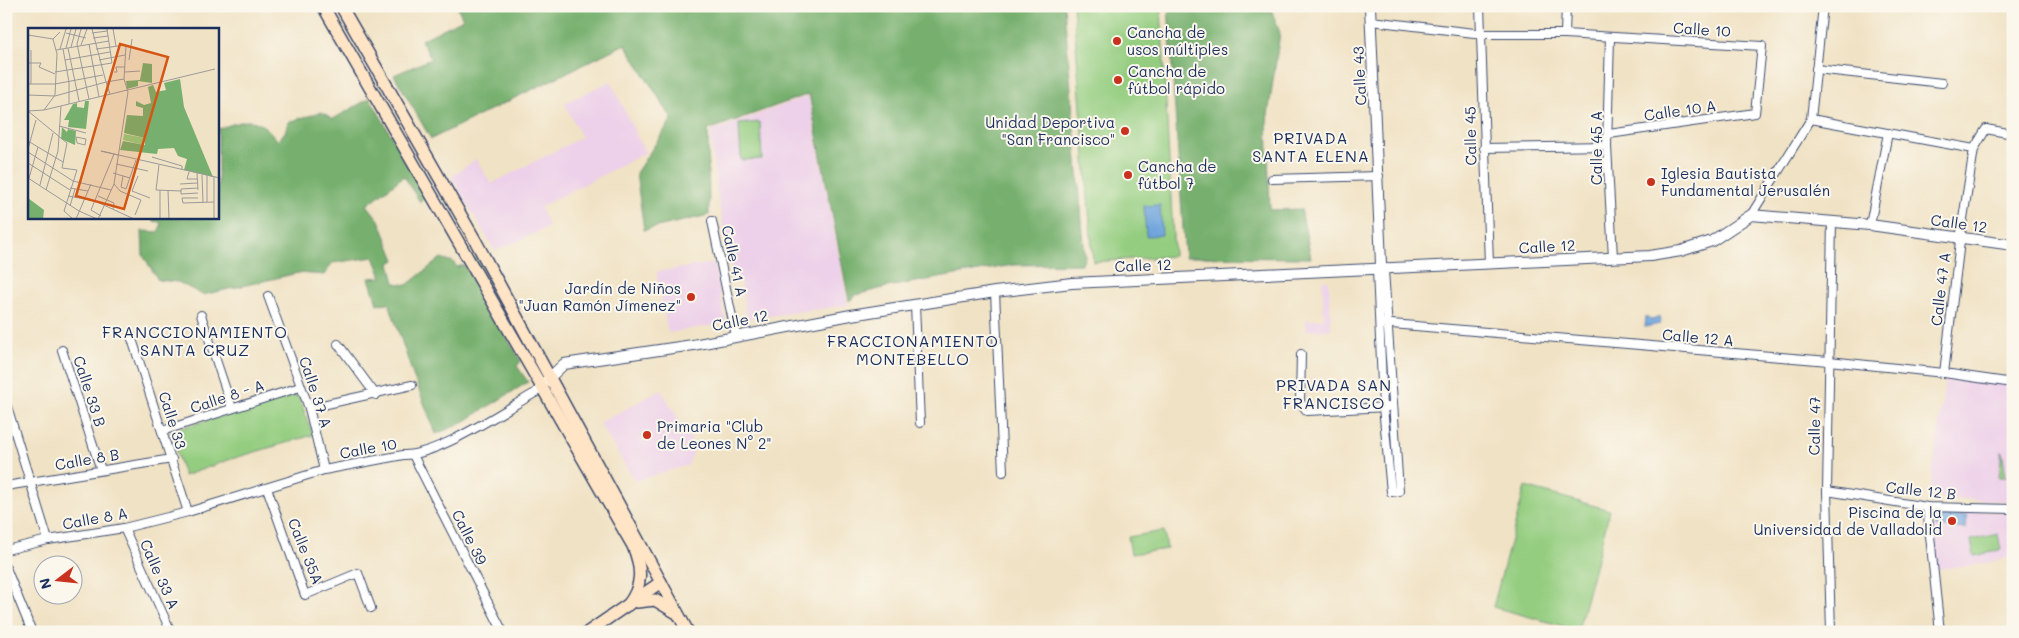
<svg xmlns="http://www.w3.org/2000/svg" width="2019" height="638" font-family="Mali,sans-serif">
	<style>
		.built { fill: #edd0e9 }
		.green { fill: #94cd80; stroke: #587e6f }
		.forest { fill: #77b06e; stroke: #497066 }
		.water { fill: #6fa5dd; stroke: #456a9e }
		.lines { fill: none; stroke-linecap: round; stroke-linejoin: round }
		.minor-casing { stroke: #3b4a6d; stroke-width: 10 }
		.tertiary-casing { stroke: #3b4a6d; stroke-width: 12 }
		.secondary-casing { stroke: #3b4a6d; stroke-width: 14 }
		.minor { stroke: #fff; stroke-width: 8 }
		.tertiary { stroke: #fff; stroke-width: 10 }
		.secondary { stroke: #ffe4c6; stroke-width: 11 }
		.poi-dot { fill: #c8321e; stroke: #fbf7ec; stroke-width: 2 }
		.labels { text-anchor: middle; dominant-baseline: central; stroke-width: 4; stroke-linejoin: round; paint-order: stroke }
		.street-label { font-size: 15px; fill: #1b2f5e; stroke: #fbf7ec }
		.poi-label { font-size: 15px; fill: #1b2f5e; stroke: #fbf7ec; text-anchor: start }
		.neighbourhood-label { font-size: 16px; letter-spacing: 1px; fill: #1b2f5e; stroke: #fbf7ec }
		.inset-road { fill: none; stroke: #9b9a9b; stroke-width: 1 }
		.view { fill: #d45514; fill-opacity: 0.15; stroke: #d45514; stroke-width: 2.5 }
		.inset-edge { fill: none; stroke: #1b2f5e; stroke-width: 2.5 }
	</style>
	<rect width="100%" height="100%" fill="#fbf7ec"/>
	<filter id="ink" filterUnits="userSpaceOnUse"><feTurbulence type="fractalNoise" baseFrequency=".02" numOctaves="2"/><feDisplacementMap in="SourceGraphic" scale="10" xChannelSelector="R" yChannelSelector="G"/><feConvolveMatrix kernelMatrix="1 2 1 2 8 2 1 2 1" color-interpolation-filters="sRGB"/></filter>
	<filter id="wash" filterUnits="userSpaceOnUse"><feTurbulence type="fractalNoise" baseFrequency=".0096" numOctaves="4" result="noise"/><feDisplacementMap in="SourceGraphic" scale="20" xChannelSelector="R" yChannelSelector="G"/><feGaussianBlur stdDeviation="1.12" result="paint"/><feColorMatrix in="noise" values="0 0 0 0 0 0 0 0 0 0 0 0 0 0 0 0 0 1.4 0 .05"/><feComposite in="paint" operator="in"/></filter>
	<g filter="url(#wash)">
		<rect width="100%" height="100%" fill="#f0e2c4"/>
		<g class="built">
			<polygon points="611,81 645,153 540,207 549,227 495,251 451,177 476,159 491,184 582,137 564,103"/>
			<polygon points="808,96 848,305 747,319 740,279 733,280 717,193 710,132"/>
			<polygon points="714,263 726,323 668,333 656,272"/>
			<polygon points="1322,280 1329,280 1331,330 1306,330 1306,320 1324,319"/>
			<polygon points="1946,374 2013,384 2013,502 1929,497"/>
			<polygon points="661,390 695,447 688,465 635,481 599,423"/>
			<polygon points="1932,509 2013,513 2013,556 1981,564 1937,569"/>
		</g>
		<g class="green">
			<polygon points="1073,6 1161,6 1174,256 1093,262"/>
			<polygon points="760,122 762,159 741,160 739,124"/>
			<polygon points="473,259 477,259 536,363 536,366"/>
			<polygon points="294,396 299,397 313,435 231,459 184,476 170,431"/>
			<polygon points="2002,451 2006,477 1999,477"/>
			<polygon points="1525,487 1610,510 1578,630 1493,607"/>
			<polygon points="1164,531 1167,549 1131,554 1128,537"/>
			<polygon points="1998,534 2001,550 1974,556 1971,540"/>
		</g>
		<g class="forest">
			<polygon points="457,6 1064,6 1085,257 1082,264 1013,265 887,287 856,295 849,301 809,94 708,130 709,215 644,230 636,173 672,119 625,44 431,139 394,75 431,59 421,40 463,19"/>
			<polygon points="1168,6 1270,6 1280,33 1267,122 1270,210 1301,209 1311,258 1185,257"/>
			<path d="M370,98L426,197L420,202L404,176L367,205L379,220L395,260L390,263L395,283L407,285L441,258L453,262L457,267L464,265L521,361L517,366L528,382L460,424L436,434L413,375L389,303L377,304L369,278L382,277L374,257L332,263L325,275L298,273L203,295L178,282L158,280L143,255L142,231L158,232L161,226L160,222L154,221L153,218H218V129C247,119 257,114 278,141L285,132L288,122L322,112L333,119Z"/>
		</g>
		<g class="water">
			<polygon points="1160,205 1162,235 1146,236 1144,206"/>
			<polygon points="1646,316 1652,320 1660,317 1661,322 1660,324 1645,327"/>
			<polygon points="1937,514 1967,516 1966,529 1936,527"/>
		</g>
	</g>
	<g filter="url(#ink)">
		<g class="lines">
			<defs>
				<g id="minor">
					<polyline points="1480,6 1489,264"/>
					<polyline points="1371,21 1483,34 1565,34 1762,46 1755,113 1609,134"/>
					<polyline points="1565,34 1566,6"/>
					<polyline points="1610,37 1607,146 1613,258"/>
					<polyline points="1816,69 1942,83"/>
					<polyline points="1811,119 1974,149"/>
					<polyline points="1484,148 1607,146"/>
					<polyline points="1272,179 1379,176"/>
					<polyline points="1751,215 1811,119 1823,6"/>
					<polyline points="712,221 736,336"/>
					<polyline points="1870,225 1888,133"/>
					<polyline points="1377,270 1383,407 1391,492 1399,491 1384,270"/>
					<polyline points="995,292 1003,472"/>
					<polyline points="268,296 309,408 324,470"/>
					<polyline points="915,305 920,423"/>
					<polyline points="201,315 232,408"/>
					<polyline points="1380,323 1829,361 1944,373 2013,383"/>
					<polyline points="131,336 188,512"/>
					<polyline points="338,344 376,395"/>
					<polyline points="62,350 101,470"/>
					<polyline points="1301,354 1300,402 1307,411 1388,407"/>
					<polyline points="1944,373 1962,225 1974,149 1986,129 2013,134"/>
					<polyline points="6,403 48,540"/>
					<polyline points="309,408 412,385"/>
					<polyline points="162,431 300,387"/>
					<polyline points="413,455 503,632"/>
					<polyline points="6,486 172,459"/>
					<polyline points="267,488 305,595 358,573 371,608"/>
					<polyline points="1827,491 1927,507 2013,509"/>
					<polyline points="1927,507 1940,632"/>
					<polyline points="124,528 171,632"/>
					<path d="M6,550L48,540L124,528L188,512L324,470L403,455C437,456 503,411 535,393L541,387"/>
					<polyline points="6,568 32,632"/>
					<polyline points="1831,632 1827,491 1832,221"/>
				</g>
				<g id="tertiary">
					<polyline points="1370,6 1381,264 1384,270"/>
					<polyline points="545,382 564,364 693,345 851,315 995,292 1072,283 1650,256 1681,251 1712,241 1751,215 1870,225 2013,245"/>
				</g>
				<g id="secondary">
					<path d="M323,6L633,546C642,568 643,586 628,605"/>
					<polyline points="341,6 475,240 688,632"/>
					<polyline points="637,602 655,600 675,612"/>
					<polyline points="588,632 661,582"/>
				</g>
			</defs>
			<use href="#minor" class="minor-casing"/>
			<use href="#tertiary" class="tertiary-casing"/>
			<use href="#secondary" class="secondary-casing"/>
			<use href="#minor" class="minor"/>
			<use href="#tertiary" class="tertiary"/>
			<use href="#secondary" class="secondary"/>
		</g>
	</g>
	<g class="poi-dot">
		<circle cx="1117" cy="41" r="5"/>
		<circle cx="1118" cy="80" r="5"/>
		<circle cx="1125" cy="131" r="5"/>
		<circle cx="1128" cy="175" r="5"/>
		<circle cx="1651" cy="182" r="5"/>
		<circle cx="691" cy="297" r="5"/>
		<circle cx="647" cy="435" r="5"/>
		<circle cx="1952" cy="521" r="5"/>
	</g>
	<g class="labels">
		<g class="street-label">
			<text transform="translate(1702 29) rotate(4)">Calle 10</text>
			<text transform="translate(1359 76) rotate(-93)">Calle 43</text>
			<text transform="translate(1680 110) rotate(-8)">Calle 10 A</text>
			<text transform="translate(1470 136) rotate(-91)">Calle 45</text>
			<text transform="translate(1596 148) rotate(-90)">Calle 45 A</text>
			<text transform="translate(1959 223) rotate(8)">Calle 12</text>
			<text transform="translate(1547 246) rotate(-3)">Calle 12</text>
			<text transform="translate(735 261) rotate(78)">Calle 41 A</text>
			<text transform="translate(1143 265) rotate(-2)">Calle 12</text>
			<text transform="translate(1940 289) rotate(-83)">Calle 47 A</text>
			<text transform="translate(740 320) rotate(-11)">Calle 12</text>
			<text transform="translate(1698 337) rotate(5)">Calle 12 A</text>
			<text transform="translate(90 391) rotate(72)">Calle 33 B</text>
			<text transform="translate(316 392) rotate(72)">Calle 37 A</text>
			<text transform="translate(227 396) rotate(-18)">Calle 8 - A</text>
			<text transform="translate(173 420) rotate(72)">Calle 33</text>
			<text transform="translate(1814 426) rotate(-89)">Calle 47</text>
			<text transform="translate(368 448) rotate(-10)">Calle 10</text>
			<text transform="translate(87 459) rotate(-10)">Calle 8 B</text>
			<text transform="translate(1921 490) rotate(6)">Calle 12 B</text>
			<text transform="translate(95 518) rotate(-10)">Calle 8 A</text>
			<text transform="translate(470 537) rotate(63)">Calle 39</text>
			<text transform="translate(306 551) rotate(68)">Calle 35A</text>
			<text transform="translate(160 574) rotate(66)">Calle 33 A</text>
		</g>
		<g class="poi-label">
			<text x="1127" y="32">Cancha de<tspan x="1127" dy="17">usos múltiples</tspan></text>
			<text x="1128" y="71">Cancha de<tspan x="1128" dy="17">fútbol rápido</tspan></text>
			<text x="1115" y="122" text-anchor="end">Unidad Deportiva<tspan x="1115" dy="17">"San Francisco"</tspan></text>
			<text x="1138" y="166">Cancha de<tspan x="1138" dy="17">fútbol 7</tspan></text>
			<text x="1661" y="173">Iglesia Bautista<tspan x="1661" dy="17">Fundamental Jerusalén</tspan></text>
			<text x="681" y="288" text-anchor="end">Jardín de Niños<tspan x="681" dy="17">"Juan Ramón Jímenez"</tspan></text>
			<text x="657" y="426">Primaria "Club<tspan x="657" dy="17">de Leones N° 2"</tspan></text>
			<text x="1942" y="512" text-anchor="end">Piscina de la<tspan x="1942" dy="17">Universidad de Valladolid</tspan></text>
		</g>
		<g class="neighbourhood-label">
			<text x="1311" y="137">PRIVADA<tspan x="1311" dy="18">SANTA ELENA</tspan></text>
			<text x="195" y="331">FRANCCIONAMIENTO<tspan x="195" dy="18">SANTA CRUZ</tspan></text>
			<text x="913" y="340">FRACCIONAMIENTO<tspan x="913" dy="18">MONTEBELLO</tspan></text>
			<text x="1334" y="384">PRIVADA SAN<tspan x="1334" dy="18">FRANCISCO</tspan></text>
		</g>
	</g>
	<g transform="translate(28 28)">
		<rect width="191" height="191" fill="#f0e2c4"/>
		<path d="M96,106L117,110L116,117L95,112Z" fill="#94cd80"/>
		<path d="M115,35L124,36V55L110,53V58L99,61L98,53L112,52ZM152,51L156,79L185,149L156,142L159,131L150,128L146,120L130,121L129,126L92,122L95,113L117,117V110L96,105L99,87L115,88V80L108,78V73L116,77L123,75L120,59L125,57L128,64L138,62L136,55ZM57,73H61L58,101L40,99L41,92H36L45,76L49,75V79L56,80ZM34,99L39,104L40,101L48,103L47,117L33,111ZM0,170L16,182L15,191H0Z" fill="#77b06e"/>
		<path class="inset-road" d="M53,1L49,16L61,71M64,1L78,54L96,51M85,1L88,18M38,5L58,10M64,5L79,3M0,7L25,11M65,10L80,8M61,16L71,69M53,17L59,1M43,19L48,1M38,20L43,1M40,20L51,73M32,21L38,1M35,21L41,54V76M68,21L98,17L96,51L100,64L86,156L70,191M3,22V56M28,22L81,13M37,32L82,24M71,32L97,27M101,32L104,11M0,35H13L11,39M11,39L27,46M27,44L84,35L79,1M86,44H89L88,39H97M97,44L112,43M0,56H27L75,47M0,67L27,68L78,54L82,66M16,82L27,67L29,26L25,11L32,4M0,83L39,115L34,140L49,142L36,183L45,191M0,83L16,82L187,41M31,98L58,105M48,109L58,111L57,117L49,115ZM0,113L35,134M0,121L8,92M0,124L45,153L83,162M90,127L73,123L192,150M124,129L154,138V142M0,135L42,162M88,136L120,143M131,137L128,162L153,163M161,144L159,151H169M85,145L102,150M169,145L170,162M174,147L175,175M95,148L93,159L98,161L108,132M110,148L104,163L122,170M179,148V174M186,149V191M0,150L51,183L69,191M1,150L10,119M86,156L92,163L113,172L107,187M152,156L169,155M12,157L25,105M42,160L60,163M18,162L30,123L33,78M140,162L141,191M170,165L153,166V161L170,160M40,168L67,173L106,191M70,168L86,175L85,181M170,170H154L155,175L186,174M42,178L47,161M73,188L63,182L86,126M48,191L63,156M132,191V162"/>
		<path class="view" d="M92,16L140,29L96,181L48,168Z"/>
		<rect width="191" height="191" class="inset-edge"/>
	</g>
	<rect width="2019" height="638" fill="none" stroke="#fbf7ec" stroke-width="25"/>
	<g transform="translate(58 580) rotate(254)"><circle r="24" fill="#fbf7ec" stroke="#a1a7b3"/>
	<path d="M0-4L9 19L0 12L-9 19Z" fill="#c8321e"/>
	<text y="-8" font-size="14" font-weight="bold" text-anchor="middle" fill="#1b2f5e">N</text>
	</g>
</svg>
